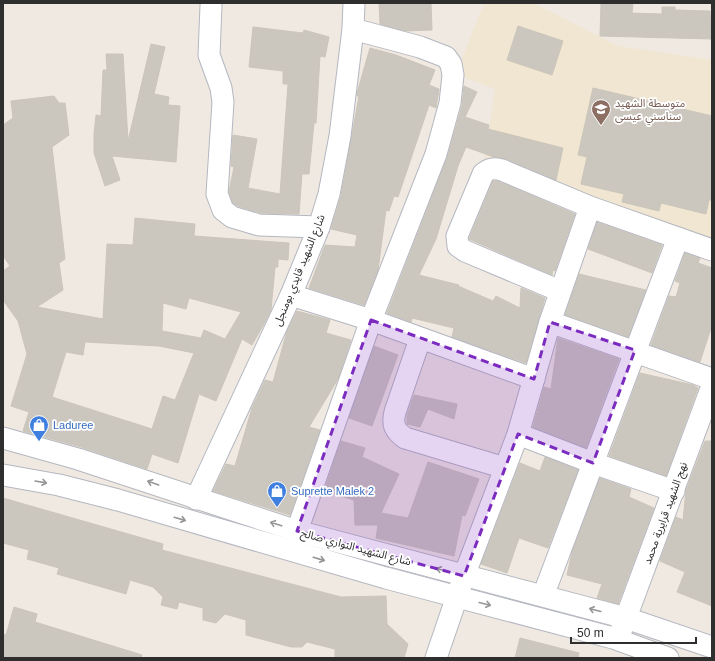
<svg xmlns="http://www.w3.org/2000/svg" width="715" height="661" font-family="Arial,'Noto Sans Arabic',sans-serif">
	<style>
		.education { fill: #f0e6d1 }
		.building { fill: #cbc7bf; stroke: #cbc5ba; fill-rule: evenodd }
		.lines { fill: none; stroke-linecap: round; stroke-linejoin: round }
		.minor-casing { stroke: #b4b7c1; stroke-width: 23 }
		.minor { stroke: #fff; stroke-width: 21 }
		.oneway { stroke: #969696 }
		.marked { fill: #7b2cbf; fill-opacity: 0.2; stroke: #7b2cbf; stroke-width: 3; stroke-dasharray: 8 5; stroke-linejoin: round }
		.labels { text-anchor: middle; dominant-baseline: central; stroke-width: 3.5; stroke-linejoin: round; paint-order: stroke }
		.education-label { font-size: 11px; fill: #785e54; stroke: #fff; text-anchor: start }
		.street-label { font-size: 11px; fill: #2e2e2e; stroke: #fff }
		.shop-label { font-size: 11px; fill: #366cbe; stroke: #fff; text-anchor: start }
	</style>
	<rect width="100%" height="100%" fill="#efe9e1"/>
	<polygon class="education" points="484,3 533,3 618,46 712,60 712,239 485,162 495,89 456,74"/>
	<g class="building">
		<polygon points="379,3 431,3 432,30 405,31 380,24"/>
		<polygon points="601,3 633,3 632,13 662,14 662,7 675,7 675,10 710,11 712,39 600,36"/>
		<polygon points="518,26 563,41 552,75 507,60"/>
		<polygon points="253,27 303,33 304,30 329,37 325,57 320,56 316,123 314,123 309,174 302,174 299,214 261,213 238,206 233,203 229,192 234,167 231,166 233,135 257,139 248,188 280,194 288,84 283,84 283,71 249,67"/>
		<polygon points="151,44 165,47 154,94 169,97 168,105 180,106 176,162 112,156 120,180 105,186 94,153 94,134 96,115 101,116 103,70 107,70 106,54 123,54 128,141"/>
		<polygon points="370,48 396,55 435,70 429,85 439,89 436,108 429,105 398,197 394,196 389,211 386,210 378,270 364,305 309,288 325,245 355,247 357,235 331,229 341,196 359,96 357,96 357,93"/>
		<polygon points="464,86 477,92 465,117 489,125 488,129 563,148 556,180 507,159 494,157 466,147 458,166 436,239 419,275 459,285 458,286 493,301 496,296 520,308 521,288 545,298 526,363 452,337 454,328 412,318 411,322 387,313 447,158 462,106"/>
		<polygon points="593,88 712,116 712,200 709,200 706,214 661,203 659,211 622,202 624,194 581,184 587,157 578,155"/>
		<path d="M54,96L59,103H65L69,135L52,147L65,259L59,263L63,290L37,307L103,319L107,244L133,245L135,218L195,224L194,236L289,243L288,260L278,259V267H275L271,310L265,322L252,345L242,339L216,401L199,394L178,463L152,454L147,469L81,447L23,431L29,412L11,406L27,354L18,321L3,300V271L10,266L4,257L3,251V125L13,118L11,101ZM189,298L241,312L225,339L204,330L201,338L162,331L163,303L186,309ZM85,342L159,346L194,353L175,400L163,396L152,429L52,397L66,352L83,355Z"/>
		<polygon points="493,181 498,181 575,214 555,271 553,270 552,275 469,239"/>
		<polygon points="597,222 662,245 652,273 588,249"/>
		<polygon points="685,253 700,258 698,263 712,268 712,325 700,362 651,345 669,296 676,297 680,283 675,281"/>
		<polygon points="579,274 646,290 628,337 565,315"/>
		<polygon points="297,311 330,320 326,333 351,340 338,379 309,427 320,430 290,515 213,491 226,464 235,466 252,408 265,380 273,382 287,331"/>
		<polygon points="558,338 619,359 586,448 533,427 544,387 551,389"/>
		<polygon points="374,346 398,355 372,426 349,418"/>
		<polygon points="640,373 693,385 698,388 666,476 609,456"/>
		<polygon points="414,395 457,404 454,419 428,409 420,427 407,424 407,415"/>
		<polygon points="341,441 365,448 362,457 399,474 381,513 408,518 428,462 479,479 465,516 462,515 454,556 376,538 378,525 355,525 354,500 324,491"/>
		<polygon points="705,441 712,441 712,606 677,592 685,572 660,561 676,517 683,520 686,491"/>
		<polygon points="545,457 578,470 548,548 519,538 507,573 481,564 520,463 540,471"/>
		<polygon points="600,478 631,489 629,497 654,508 618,604 597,598 602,584 567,575 572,552"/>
		<polygon points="3,498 163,544 162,550 341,597 386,596 387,624 408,644 404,658 335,658 335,649 307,642 302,647 291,647 246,635 246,620 225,614 216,623 203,620 203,608 179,602 177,609 161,605 163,597 153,587 130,580 126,594 57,574 59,568 27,559 29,550 3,543"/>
		<polygon points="14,607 37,614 35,622 142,655 141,658 3,658 3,634 6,635"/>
		<polygon points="520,638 579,653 578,658 515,658"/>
	</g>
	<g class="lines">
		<defs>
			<g id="minor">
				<polyline points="211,6 209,55 221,88 223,102 217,194 223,210 232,217 259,225 319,227"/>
				<path d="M560,291L465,251L458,246L457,236L483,174C489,168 494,168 502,170L590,207L712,250"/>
				<polyline points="291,295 371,320 534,379"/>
				<polyline points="550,322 712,379"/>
				<path d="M420,339L395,412C392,424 394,430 405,438L505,468"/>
				<polyline points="518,434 593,463 674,491"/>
				<polyline points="3,438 78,459 297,531 626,618 712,647"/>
				<polyline points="3,475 59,485 118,500 386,578 613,638 668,658"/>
				<polyline points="196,499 291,295 319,227 329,194 340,136 353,29 354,3"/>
				<polyline points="297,531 371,320 436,154 450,103 453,75 451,64 446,57 420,47 353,29"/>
				<polyline points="543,596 678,238"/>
				<polyline points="621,631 712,386"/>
				<polyline points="436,658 464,576 518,434 550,322 590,207"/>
			</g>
		</defs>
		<use href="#minor" class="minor-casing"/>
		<use href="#minor" class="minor"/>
	</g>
	<defs><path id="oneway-shaft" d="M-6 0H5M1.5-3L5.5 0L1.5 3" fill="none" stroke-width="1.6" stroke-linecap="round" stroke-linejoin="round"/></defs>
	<g class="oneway">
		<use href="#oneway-shaft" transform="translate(41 482) rotate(10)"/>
		<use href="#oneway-shaft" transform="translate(153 483) rotate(-160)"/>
		<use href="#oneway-shaft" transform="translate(180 519) rotate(16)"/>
		<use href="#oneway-shaft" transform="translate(276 524) rotate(-162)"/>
		<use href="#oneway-shaft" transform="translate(319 559) rotate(16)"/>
		<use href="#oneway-shaft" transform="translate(442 570) rotate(-165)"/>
		<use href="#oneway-shaft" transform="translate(485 604) rotate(14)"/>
		<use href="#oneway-shaft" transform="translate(595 610) rotate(-165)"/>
	</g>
	<path class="marked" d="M371,320L534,379L550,322L635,350L593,463L518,434L464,576L297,531Z"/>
	<defs>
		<symbol id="school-pin" viewBox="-11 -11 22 30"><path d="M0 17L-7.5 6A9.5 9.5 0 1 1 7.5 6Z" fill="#8d6e63" stroke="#fff"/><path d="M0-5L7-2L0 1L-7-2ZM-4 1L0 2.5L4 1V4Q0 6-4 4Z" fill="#fff"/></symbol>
		<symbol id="shop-pin" viewBox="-11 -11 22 30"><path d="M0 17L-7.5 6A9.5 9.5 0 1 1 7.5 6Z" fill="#3f7fe0" stroke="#fff"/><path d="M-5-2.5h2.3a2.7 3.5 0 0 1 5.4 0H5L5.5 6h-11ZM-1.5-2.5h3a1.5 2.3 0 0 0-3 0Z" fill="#fff"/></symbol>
	</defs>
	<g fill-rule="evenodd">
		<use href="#school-pin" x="590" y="98" width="22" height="30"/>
		<use href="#shop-pin" x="28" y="414" width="22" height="30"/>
		<use href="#shop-pin" x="266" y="480" width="22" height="30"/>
	</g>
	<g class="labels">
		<g class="education-label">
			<text x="615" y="103">متوسطة الشهيد<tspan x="615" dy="13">سناسني عيسى</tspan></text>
		</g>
		<g class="street-label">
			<text transform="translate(299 270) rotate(-68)">شارع الشهيد قايدي بومنجل</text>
			<text transform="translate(665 513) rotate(-70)">نهج الشهيد قرايرية محمد</text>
			<text transform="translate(356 547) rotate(15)">شارع الشهيد النواري صالح</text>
		</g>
		<g class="shop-label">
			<text x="53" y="425">Laduree</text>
			<text x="291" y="491">Suprette Malek 2</text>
		</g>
	</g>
	<rect width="715" height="661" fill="none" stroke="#2e2e2e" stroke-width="8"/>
	<path d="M571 637v6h125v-6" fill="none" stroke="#2e2e2e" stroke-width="2"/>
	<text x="577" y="637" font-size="12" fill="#2e2e2e" stroke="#ffffff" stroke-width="3" paint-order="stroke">50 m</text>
</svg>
